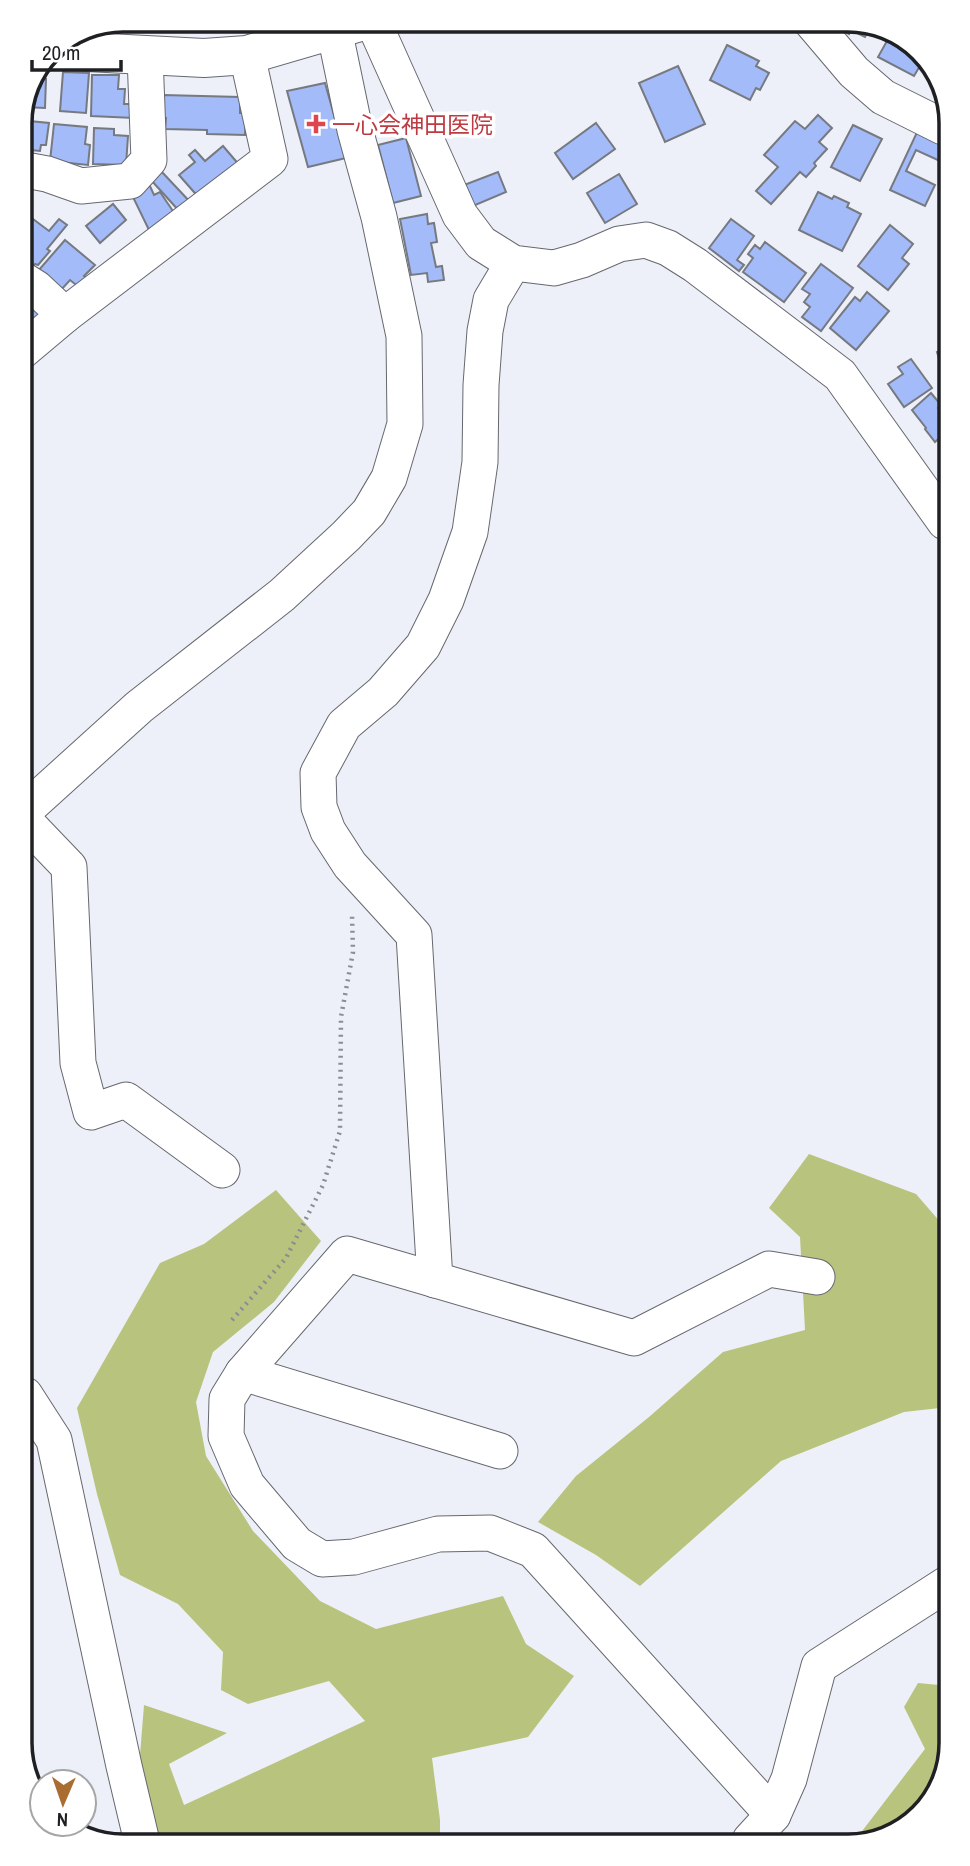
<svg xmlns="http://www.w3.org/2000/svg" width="970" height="1866" font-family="'Archivo Narrow','Noto Sans JP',sans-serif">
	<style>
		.forest { fill: #b8c37e }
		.building { fill: #a3bbf9; stroke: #767980; stroke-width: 2 }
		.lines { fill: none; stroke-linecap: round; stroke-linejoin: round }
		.street-casing { stroke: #66686f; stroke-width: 37 }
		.secondary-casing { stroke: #66686f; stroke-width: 40 }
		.path { stroke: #8b8d93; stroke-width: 4.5; stroke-dasharray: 2 5; stroke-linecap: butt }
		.street { stroke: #fff; stroke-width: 35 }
		.secondary { stroke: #fff; stroke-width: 38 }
		.health-dot { fill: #e0444e; stroke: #fff; stroke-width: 2.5 }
		.labels { text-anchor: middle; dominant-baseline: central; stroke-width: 7; stroke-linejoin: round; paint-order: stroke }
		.health-label { font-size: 23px; fill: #be3a42; stroke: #fff; text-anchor: start }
		.rim { fill: none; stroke: #1f2023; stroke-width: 3.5 }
	</style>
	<rect width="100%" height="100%" fill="#edf0f8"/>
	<g class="forest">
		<polygon points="809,1154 916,1194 948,1231 949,1407 904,1412 781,1461 640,1586 596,1555 538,1522 576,1476 649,1417 723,1352 805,1330 800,1237 769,1208"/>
		<polygon points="276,1190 321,1241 274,1302 213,1352 196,1402 206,1456 253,1531 320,1601 376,1629 503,1596 526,1644 574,1676 528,1737 432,1758 440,1820 440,1843 161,1846 160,1844 140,1755 144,1705 227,1733 169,1764 184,1805 365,1721 329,1681 248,1704 221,1690 223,1652 178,1604 120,1575 97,1494 77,1408 160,1263 204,1244"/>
		<polygon points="918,1683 950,1686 951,1744 933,1801 888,1839 856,1839 925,1749 904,1707"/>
	</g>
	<g class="building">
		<polygon points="831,19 855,20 871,25 865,37 851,30 849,34 837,27 839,24"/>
		<polygon points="892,32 905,37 924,59 914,76 878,57"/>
		<polygon points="727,45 759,61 756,66 769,73 760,90 756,88 750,100 710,80"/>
		<polygon points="678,66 705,124 665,142 639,83"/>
		<polygon points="63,72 89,73 86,113 60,111"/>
		<polygon points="92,75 119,75 118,89 125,89 124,104 135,104 134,118 91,116"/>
		<polygon points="36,78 46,79 45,108 23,107"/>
		<polygon points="325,83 346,158 308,167 287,91"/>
		<polygon points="163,95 240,97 240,113 246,113 245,135 207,134 207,130 165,129 166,118 162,118"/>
		<polygon points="818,115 832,128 819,142 827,149 814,163 816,166 806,177 800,172 771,204 756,191 778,167 764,155 795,121 805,129"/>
		<polygon points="19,120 49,123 46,145 41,145 40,151 20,149"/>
		<polygon points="596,123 615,149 573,179 555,153"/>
		<polygon points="54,124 87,127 85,144 90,145 88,165 50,161"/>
		<polygon points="853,125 882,139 860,181 831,167"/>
		<polygon points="94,128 114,129 114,135 128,136 126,165 93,164"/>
		<polygon points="919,128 943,139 940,161 916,150 906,171 935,185 925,206 890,190"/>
		<polygon points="406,138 421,196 393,203 378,145"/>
		<polygon points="223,146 241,167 201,200 179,175 195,162 189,155 195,150 205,161"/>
		<polygon points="161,171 192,204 181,213 151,180"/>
		<polygon points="498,172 506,192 473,206 464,185"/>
		<polygon points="619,174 637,204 605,223 587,193"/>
		<polygon points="149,184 154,195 160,192 177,217 149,230 131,193"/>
		<polygon points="818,192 832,199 834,196 849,203 847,207 861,214 842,251 799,230"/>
		<polygon points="113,204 126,220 100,243 86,226"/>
		<polygon points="427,214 428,224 434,223 437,242 431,243 436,267 442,266 444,280 428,282 427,273 411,275 400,219"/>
		<polygon points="33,219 49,231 59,219 67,225 47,249 50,251 38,265 35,264 31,269 20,260 20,256 28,246 20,240 20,235"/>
		<polygon points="731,219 754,236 737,260 744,265 739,271 709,248"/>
		<polygon points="890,225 913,244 902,258 909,264 888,290 858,266"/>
		<polygon points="65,240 95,265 84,276 88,279 80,288 70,280 60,291 38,271"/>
		<polygon points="765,242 806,273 784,302 743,272 753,258 748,254 755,245 760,249"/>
		<polygon points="821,264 853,288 821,331 802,317 810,307 804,302 810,294 802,289"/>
		<polygon points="867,292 889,311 856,350 830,328 855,297 860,301"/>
		<polygon points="20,293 44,304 33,328 25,325 22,331"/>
		<polygon points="944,349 944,374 937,352"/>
		<polygon points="911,359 932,388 904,407 888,384 903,374 898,367"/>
		<polygon points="931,393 941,405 938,408 944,414 944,434 935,442 925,429 926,428 912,410"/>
	</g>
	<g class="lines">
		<defs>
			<g id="street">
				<polyline points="372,19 460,215 481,243 513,263 554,268 582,260 619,244 646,240 668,248 695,265 840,375 945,522"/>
				<polyline points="809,19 854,72 883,97 943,127"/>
				<polyline points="20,169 47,174 81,186 130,181 149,160 145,56"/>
				<polyline points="20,278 36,288 65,315"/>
				<polyline points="21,352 65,315 270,159 247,55"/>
				<polyline points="23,812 139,707 282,595 346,536 369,512 389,478 405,424 404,336 379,217 355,130 334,29"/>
				<polyline points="23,819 69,867 78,1063 91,1112 126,1100 222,1170"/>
				<polyline points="435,1280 414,935 350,865 328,831 319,807 318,773 344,725 383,692 423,646 446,600 470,532 480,462 481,385 485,331 491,300 513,263"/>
				<polyline points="243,1373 500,1451"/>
				<polyline points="25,1395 54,1440 124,1766 143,1846"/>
				<polyline points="773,1815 533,1550 490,1533 438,1534 354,1557 322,1559 297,1544 247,1485 226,1436 227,1399 243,1373 347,1254 634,1338 769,1269 817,1277"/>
				<polyline points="750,1840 773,1815 789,1779 819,1666 950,1582"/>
			</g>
			<polyline id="secondary" points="49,50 204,58 247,55 370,19"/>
		</defs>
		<use href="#street" class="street-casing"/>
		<use href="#secondary" class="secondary-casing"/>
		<polyline class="path" points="232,1320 286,1258 323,1185 340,1131 341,1017 353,952 352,915"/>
		<use href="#street" class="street"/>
		<use href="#secondary" class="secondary"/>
	</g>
	<path class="health-dot" d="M312.5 113.5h7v7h7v7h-7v7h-7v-7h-7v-7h7z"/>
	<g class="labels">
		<g class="health-label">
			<text x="332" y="124">一心会神田医院</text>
		</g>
	</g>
	<path d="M0 0H970V1866H0ZM123 32H848A91 91 0 0 1 939 123V1743A91 91 0 0 1 848 1834H123A91 91 0 0 1 32 1743V123A91 91 0 0 1 123 32Z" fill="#fff" fill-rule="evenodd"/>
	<path class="rim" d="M123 32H848A91 91 0 0 1 939 123V1743A91 91 0 0 1 848 1834H123A91 91 0 0 1 32 1743V123A91 91 0 0 1 123 32Z"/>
	<g transform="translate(63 1803) rotate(182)"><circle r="33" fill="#ffffff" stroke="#a5a6a7" stroke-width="2"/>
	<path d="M0-5L12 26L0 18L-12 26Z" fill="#a96c31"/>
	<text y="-10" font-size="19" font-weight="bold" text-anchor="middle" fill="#1f2023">N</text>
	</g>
	<path d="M32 60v10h89v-10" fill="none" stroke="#1f2023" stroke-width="3.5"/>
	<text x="42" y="60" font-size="21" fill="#1f2023" stroke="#ffffff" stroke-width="5" paint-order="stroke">20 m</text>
</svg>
